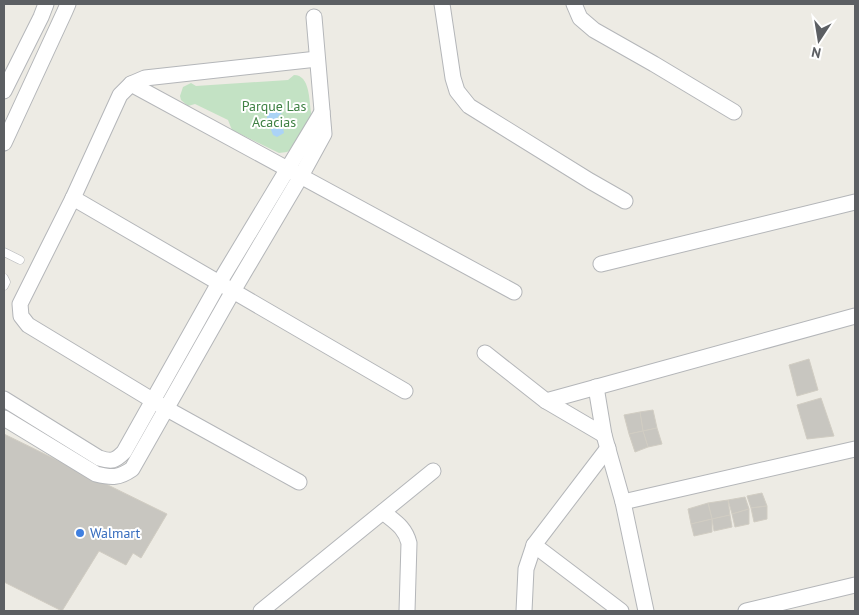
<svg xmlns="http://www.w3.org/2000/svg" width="859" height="615" font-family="'PT Sans',sans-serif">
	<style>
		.green { fill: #c3e2c4 }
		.water { fill: #abd3f6 }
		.building { fill: #c8c6c0; stroke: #d1cdc3 }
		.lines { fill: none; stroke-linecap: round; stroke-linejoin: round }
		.service-casing { stroke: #b4b6b9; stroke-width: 9 }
		.minor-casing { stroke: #b4b6b9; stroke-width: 17 }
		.service { stroke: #fff; stroke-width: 8 }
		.minor { stroke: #fff; stroke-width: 15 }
		.shop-dot { fill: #3f7fe0; stroke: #fff; stroke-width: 2 }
		.labels { text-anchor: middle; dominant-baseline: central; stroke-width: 4; stroke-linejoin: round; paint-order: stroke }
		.park-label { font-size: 14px; fill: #3e8043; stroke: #fff }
		.shop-label { font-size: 14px; fill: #366cbe; stroke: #fff; text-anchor: start }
	</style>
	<rect width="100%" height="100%" fill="#edebe4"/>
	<path class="green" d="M294,75C310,75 309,100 311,112V115L290,150L287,152L279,153L232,130L228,120L195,104L188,106L181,100L180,96L183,87L191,83L196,86L288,80Z"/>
	<path class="water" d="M272,106H277L282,107C285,113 278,115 276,120L283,128L284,133L277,137L273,135L267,119V111Z"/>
	<g class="building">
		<polygon points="809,359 818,390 797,396 789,365"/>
		<polygon points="821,398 834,436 807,439 797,405"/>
		<polygon points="653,410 657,428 643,431 640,412"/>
		<polygon points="640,412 643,431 629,434 624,415"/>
		<polygon points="657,428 662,444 648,447 643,431"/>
		<polygon points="643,431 648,447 635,452 629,434"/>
		<polygon points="4,434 167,514 141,558 133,553 126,565 99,551 62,611 4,582"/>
		<polygon points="762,493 767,506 751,508 747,496"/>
		<polygon points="745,497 749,509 732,514 728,500"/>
		<polygon points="728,500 730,515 712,519 708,503"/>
		<polygon points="708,503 712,519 691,524 688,509"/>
		<polygon points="767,506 767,519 754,522 751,508"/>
		<polygon points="749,509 749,524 735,527 732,514"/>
		<polygon points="730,515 732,527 714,531 712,519"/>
		<polygon points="712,519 712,532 694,536 691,524"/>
	</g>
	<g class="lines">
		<defs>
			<g id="service">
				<polyline points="4,252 20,260"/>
				<polyline points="4,278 6,282 4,286"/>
			</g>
			<g id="minor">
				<polyline points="442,4 453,78 457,91 469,106 590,181 625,201"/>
				<polyline points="574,4 580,18 594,30 654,64 734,112"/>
				<polyline points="131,84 514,292"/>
				<polyline points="4,91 41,17 46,4"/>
				<polyline points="4,143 65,11 68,4"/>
				<polyline points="73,198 405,391"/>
				<polyline points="601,264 855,202"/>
				<polyline points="485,353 546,401 604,435"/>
				<polyline points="596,387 604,435 623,502 646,611"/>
				<path d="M4,399L99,458C112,462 115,461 124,452L219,283L322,112"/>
				<polyline points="546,401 855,316"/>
				<path d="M4,418L96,474C112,478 119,478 132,469L233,291L301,176L324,134L314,17"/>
				<polyline points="299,482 167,409 28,325 21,316 20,304 73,198 120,95 131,84 145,78 317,59"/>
				<polyline points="623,502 855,449"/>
				<path d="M383,512C395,522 405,527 409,543L407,611"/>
				<polyline points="534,545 621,611"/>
				<polyline points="261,611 433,471"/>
				<polyline points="524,611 526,569 534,545 608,448"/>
				<polyline points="746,611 855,585"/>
			</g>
		</defs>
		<use href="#service" class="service-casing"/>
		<use href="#minor" class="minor-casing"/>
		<use href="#service" class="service"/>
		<use href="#minor" class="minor"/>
	</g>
	<circle class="shop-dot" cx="80" cy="533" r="5"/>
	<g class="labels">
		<g class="park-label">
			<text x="274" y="106">Parque Las<tspan x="274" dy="16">Acacias</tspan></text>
		</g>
		<g class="shop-label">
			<text x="90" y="533">Walmart</text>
		</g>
	</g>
	<rect width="859" height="615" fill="none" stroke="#5c5f63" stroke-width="10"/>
	<g transform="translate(819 40) rotate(192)" stroke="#ffffff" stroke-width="4" paint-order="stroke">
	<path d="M0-4L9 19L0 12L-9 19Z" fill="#5c5f63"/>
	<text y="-8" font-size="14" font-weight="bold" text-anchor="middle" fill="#5c5f63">N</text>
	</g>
</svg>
